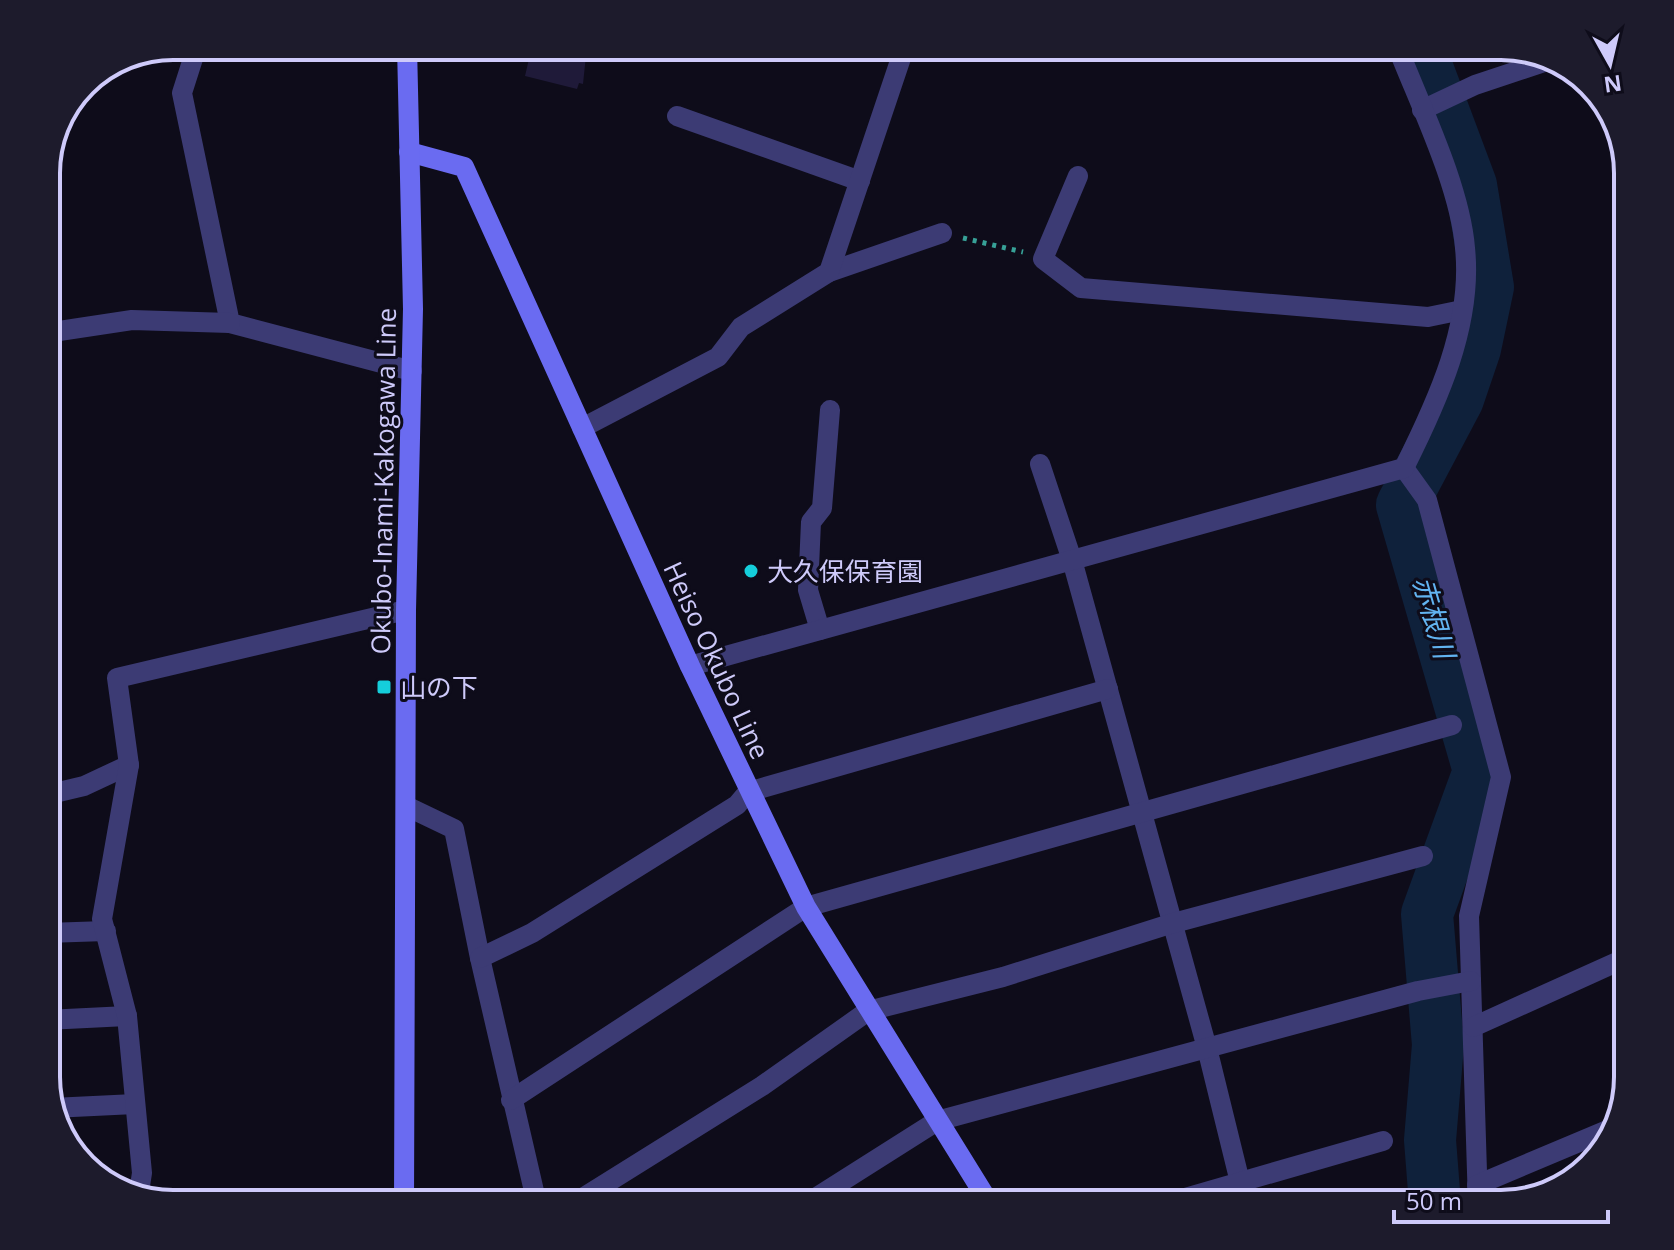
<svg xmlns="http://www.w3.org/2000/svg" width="1674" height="1250" font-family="'Open Sans','Noto Sans JP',sans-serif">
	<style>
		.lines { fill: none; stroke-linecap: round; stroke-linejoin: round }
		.river { stroke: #0f213b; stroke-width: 52 }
		.building { fill: #1f1a39 }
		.path { stroke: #37a197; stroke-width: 5; stroke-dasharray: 4 6; stroke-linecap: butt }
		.street { stroke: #3c3b74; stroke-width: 20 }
		.secondary { stroke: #6a6bf1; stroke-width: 20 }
		.poi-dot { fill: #15cedb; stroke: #0e0c1a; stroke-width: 3 }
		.labels { text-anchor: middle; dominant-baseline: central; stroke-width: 6; stroke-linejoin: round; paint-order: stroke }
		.street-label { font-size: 26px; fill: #cecafa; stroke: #0e0c1a }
		.poi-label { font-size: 26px; fill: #cecafa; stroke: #0e0c1a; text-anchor: start }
		.water-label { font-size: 28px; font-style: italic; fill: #62b3f0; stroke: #0e0c1a }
		.rim { fill: none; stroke: #cecafa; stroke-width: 4 }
	</style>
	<rect width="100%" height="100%" fill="#0e0c1a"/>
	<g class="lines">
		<polyline class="river" points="1419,46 1471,185 1488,287 1475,349 1458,399 1402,505 1479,771 1427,914 1438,1045 1430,1140 1435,1204"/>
	</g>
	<polygon class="building" points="532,46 587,46 583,84 579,83 577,89 525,76"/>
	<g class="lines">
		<polyline class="path" points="963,238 1023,252"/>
		<g class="street">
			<polyline points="197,46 182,93 230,323 412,371"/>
			<polyline points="1422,110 1475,85 1547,61"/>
			<polyline points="677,116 860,181"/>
			<polyline points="1078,176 1043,259 1081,288 1428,317 1462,310"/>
			<polyline points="829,272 942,233"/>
			<polyline points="46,333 132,320 230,323"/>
			<polyline points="582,428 718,357 741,327 829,272 905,46"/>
			<polyline points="1040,464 1072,560 1207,1048 1240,1182"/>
			<polyline points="1404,468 1427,500 1501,777 1469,916 1478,1204"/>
			<polyline points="820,630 808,590 811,522 822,508 830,410"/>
			<path d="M690,666L1404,468C1437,402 1473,325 1465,248C1460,186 1420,105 1397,46"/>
			<polyline points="46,795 84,786 129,765"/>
			<polyline points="406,806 454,829 480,958 537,1204"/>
			<polyline points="46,933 106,931"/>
			<polyline points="480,958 532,933 737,805 748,792 1108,689"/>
			<polyline points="46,1020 127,1016"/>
			<polyline points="1473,1027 1628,957"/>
			<polyline points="511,1100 806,907 1452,725"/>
			<polyline points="52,1108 135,1104"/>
			<polyline points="1477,1185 1610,1129"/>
			<polyline points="139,1192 142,1173 127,1016 102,919 129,765 117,678 406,610"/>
			<polyline points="573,1204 762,1086 868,1011 1003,977 1170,924 1423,856"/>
			<polyline points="806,1204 937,1121 1418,991 1471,981"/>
			<polyline points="1164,1204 1383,1141"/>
		</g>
		<g class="secondary">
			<polyline points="409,152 464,167 690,666 806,907 990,1204"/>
			<polyline points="404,1204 406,610 413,309 407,46"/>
		</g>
	</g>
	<g class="poi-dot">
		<circle cx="751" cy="571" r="8"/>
		<rect x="376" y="679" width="16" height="16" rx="4"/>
	</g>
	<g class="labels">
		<g class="street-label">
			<text transform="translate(383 481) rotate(-89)">Okubo-Inami-Kakogawa Line</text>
			<text transform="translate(717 660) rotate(65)">Heiso Okubo Line</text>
		</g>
		<g class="poi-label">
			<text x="767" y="571">大久保保育園</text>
			<text x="400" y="687">山の下</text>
		</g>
		<g class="water-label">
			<text transform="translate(1435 617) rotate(74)">赤根川</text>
		</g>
	</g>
	<path d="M0 0H1674V1250H0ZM173 60H1501A113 113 0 0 1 1614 173V1077A113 113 0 0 1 1501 1190H173A113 113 0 0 1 60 1077V173A113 113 0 0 1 173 60Z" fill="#1d1b2c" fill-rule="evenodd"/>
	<path class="rim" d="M173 60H1501A113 113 0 0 1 1614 173V1077A113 113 0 0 1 1501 1190H173A113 113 0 0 1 60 1077V173A113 113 0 0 1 173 60Z"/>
	<g transform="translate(1610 64) rotate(172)" stroke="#0e0c1a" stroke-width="6" paint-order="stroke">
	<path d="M0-6L14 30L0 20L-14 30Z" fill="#cecafa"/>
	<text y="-12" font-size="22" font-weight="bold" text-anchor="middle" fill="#cecafa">N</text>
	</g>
	<path d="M1394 1210v12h214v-12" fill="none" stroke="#cecafa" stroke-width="4"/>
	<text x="1406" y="1210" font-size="24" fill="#cecafa" stroke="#0e0c1a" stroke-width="6" paint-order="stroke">50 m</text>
</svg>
